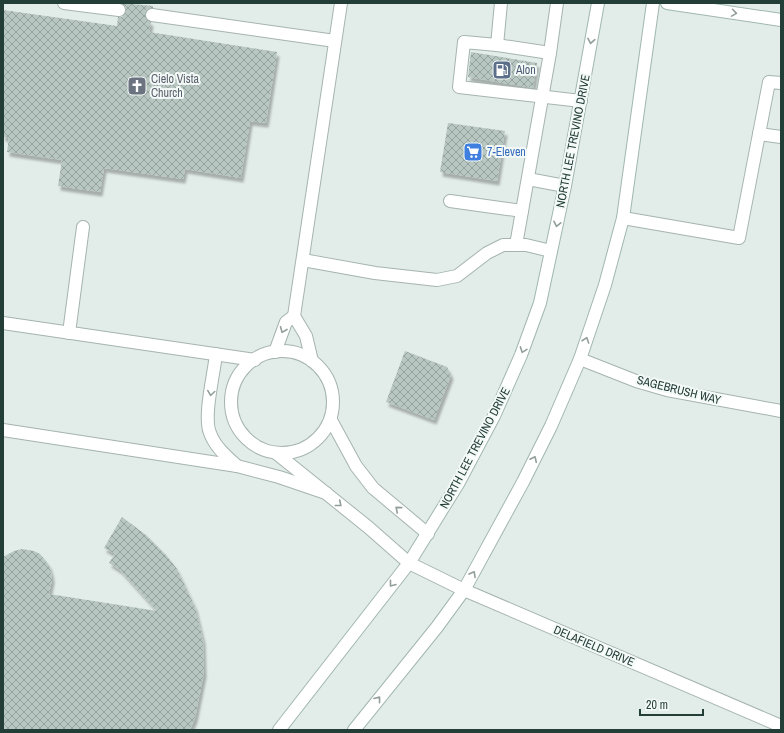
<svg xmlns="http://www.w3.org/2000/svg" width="784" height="733" font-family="'Archivo Narrow',sans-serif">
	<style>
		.building { fill: url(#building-cross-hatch); filter: url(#shadow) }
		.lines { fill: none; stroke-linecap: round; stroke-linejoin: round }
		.lane-casing { stroke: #a5b4af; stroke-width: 14 }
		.street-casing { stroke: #a5b4af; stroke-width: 14 }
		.secondary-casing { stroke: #a1b7b1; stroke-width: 14 }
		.lane { stroke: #fff; stroke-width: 12 }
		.street { stroke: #fff; stroke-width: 12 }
		.secondary { stroke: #fff; stroke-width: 12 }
		.oneway { stroke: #919e9b }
		.labels { text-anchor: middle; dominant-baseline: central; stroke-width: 4; stroke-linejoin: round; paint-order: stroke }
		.service-label { font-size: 12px; fill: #4e5e75; stroke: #f3f9f6; text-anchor: start }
		.worship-label { font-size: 12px; fill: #5b616d; stroke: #f3f9f6; text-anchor: start }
		.street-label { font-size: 12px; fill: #233d37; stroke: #f3f9f6 }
		.shop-label { font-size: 12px; fill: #366cbe; stroke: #f3f9f6; text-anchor: start }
	</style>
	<defs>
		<pattern id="building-cross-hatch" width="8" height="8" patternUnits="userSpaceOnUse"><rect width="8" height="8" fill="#b8c7c1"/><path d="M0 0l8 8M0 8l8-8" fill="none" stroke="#95a39e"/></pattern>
		<filter id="shadow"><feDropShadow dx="2.5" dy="4.5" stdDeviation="1" flood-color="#0004"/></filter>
	</defs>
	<rect width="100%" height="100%" fill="#e2ece8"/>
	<g class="building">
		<polygon points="121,3 153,6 153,8 146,10 145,14 145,18 151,22 149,32 277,52 266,123 250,121 241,178 185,169 183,179 104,168 100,192 58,186 62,160 7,152 9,138 3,137 3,10 117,26 118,17 122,17 126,11 126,7"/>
		<polygon points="471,52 537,63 533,88 468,77"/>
		<polygon points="448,123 505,131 497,181 440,172"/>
		<polygon points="405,351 447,367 451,375 434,420 386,402"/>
		<polygon points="122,517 146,535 166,555 177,569 195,607 203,640 204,673 195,718 190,730 3,730 3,557 14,551 22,549 34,551 40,554 49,565 51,572 52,579 49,594 157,611 120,570 109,563 115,554 104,548"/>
	</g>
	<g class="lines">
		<defs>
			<g id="lane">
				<polyline points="64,3 119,10"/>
				<polyline points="501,3 497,45 464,42 459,87 581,101"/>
				<polyline points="152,15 335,41"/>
				<polyline points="497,45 550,53 516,245"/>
				<polyline points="550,53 557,3"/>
				<polyline points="759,134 781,137"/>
				<polyline points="528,179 565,186"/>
				<polyline points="450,201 522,211"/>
				<polyline points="623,218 739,238 769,82 781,83"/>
				<polyline points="303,260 375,273 437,280 457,276 487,253 503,245 526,245 551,251"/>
				<polyline points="294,316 341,3"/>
				<polyline points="3,323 255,360"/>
				<polyline points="69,333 83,227"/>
				<circle cx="282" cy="402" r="51"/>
				<polyline points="275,352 286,322 294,316 306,336 312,361"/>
				<path d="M216,354C214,374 203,417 210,433C215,447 227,457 237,466"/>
				<polyline points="331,420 356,466 373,488 428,534"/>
				<polyline points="3,430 237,466 279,477 326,493"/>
				<polyline points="276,453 368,527 409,563"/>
			</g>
			<g id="street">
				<polyline points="580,359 636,381 667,390 781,411"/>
				<polyline points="409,563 464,590 781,726"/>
			</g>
			<g id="secondary">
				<polyline points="667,3 781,20"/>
				<polyline points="279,730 409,563 459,482 494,416 521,355 540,303 565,186 598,3"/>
				<polyline points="354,730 437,627 464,590 523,482 551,426 580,359 605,285 623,218 653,3"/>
			</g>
		</defs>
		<use href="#lane" class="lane-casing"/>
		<use href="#street" class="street-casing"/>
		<use href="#secondary" class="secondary-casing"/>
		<use href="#lane" class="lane"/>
		<use href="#street" class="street"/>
		<use href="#secondary" class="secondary"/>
	</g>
	<defs><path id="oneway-chevron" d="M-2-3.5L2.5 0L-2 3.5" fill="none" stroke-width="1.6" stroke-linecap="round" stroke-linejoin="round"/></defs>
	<g class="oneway">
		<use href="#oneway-chevron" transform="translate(734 13) rotate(9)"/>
		<use href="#oneway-chevron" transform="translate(591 41) rotate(100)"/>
		<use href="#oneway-chevron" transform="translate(557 224) rotate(102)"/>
		<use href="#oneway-chevron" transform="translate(283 330) rotate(112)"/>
		<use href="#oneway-chevron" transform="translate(586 340) rotate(-71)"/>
		<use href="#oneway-chevron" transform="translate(523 350) rotate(110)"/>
		<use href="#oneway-chevron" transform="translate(211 393) rotate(98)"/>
		<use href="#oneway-chevron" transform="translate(534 459) rotate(-64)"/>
		<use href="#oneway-chevron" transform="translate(339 504) rotate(39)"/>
		<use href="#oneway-chevron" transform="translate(398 509) rotate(-140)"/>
		<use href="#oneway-chevron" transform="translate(473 574) rotate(-61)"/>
		<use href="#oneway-chevron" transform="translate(392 584) rotate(128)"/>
		<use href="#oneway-chevron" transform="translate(378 699) rotate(-52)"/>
	</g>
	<defs>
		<symbol id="fuel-square" viewBox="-11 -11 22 22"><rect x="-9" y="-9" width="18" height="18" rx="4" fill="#5c6f8a" stroke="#f3f9f6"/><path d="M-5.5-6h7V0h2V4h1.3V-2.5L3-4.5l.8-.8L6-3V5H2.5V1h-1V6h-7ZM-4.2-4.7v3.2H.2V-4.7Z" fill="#fff"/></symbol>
		<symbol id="church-square" viewBox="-11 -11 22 22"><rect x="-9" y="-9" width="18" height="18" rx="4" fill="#6b7280" stroke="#f3f9f6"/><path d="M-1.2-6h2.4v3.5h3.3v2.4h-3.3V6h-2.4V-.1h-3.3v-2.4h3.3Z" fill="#fff"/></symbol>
		<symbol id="supermarket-square" viewBox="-11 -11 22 22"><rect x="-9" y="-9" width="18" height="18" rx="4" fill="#3f7fe0" stroke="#f3f9f6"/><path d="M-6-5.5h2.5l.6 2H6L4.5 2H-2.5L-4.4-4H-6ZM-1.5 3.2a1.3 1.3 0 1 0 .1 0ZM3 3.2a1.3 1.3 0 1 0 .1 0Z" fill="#fff"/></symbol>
	</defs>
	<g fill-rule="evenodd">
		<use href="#fuel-square" x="491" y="59" width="22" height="22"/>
		<use href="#church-square" x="126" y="75" width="22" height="22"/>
		<use href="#supermarket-square" x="462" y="141" width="22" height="22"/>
	</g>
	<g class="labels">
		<g class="service-label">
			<text x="516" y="70">Alon</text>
		</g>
		<g class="worship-label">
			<text x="151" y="79">Cielo Vista<tspan x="151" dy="14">Church</tspan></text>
		</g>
		<g class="street-label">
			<text transform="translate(573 141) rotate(-79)">NORTH LEE TREVINO DRIVE</text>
			<text transform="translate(679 390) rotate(14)">SAGEBRUSH WAY</text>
			<text transform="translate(475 448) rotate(-62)">NORTH LEE TREVINO DRIVE</text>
			<text transform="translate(594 646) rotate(23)">DELAFIELD DRIVE</text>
		</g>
		<g class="shop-label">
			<text x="487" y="152">7-Eleven</text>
		</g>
	</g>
	<rect width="784" height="733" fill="none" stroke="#233d37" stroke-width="8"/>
	<path d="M640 709v6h63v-6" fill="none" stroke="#233d37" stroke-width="2"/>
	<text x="646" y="709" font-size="12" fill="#233d37" stroke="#f3f9f6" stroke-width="3" paint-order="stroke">20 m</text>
</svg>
